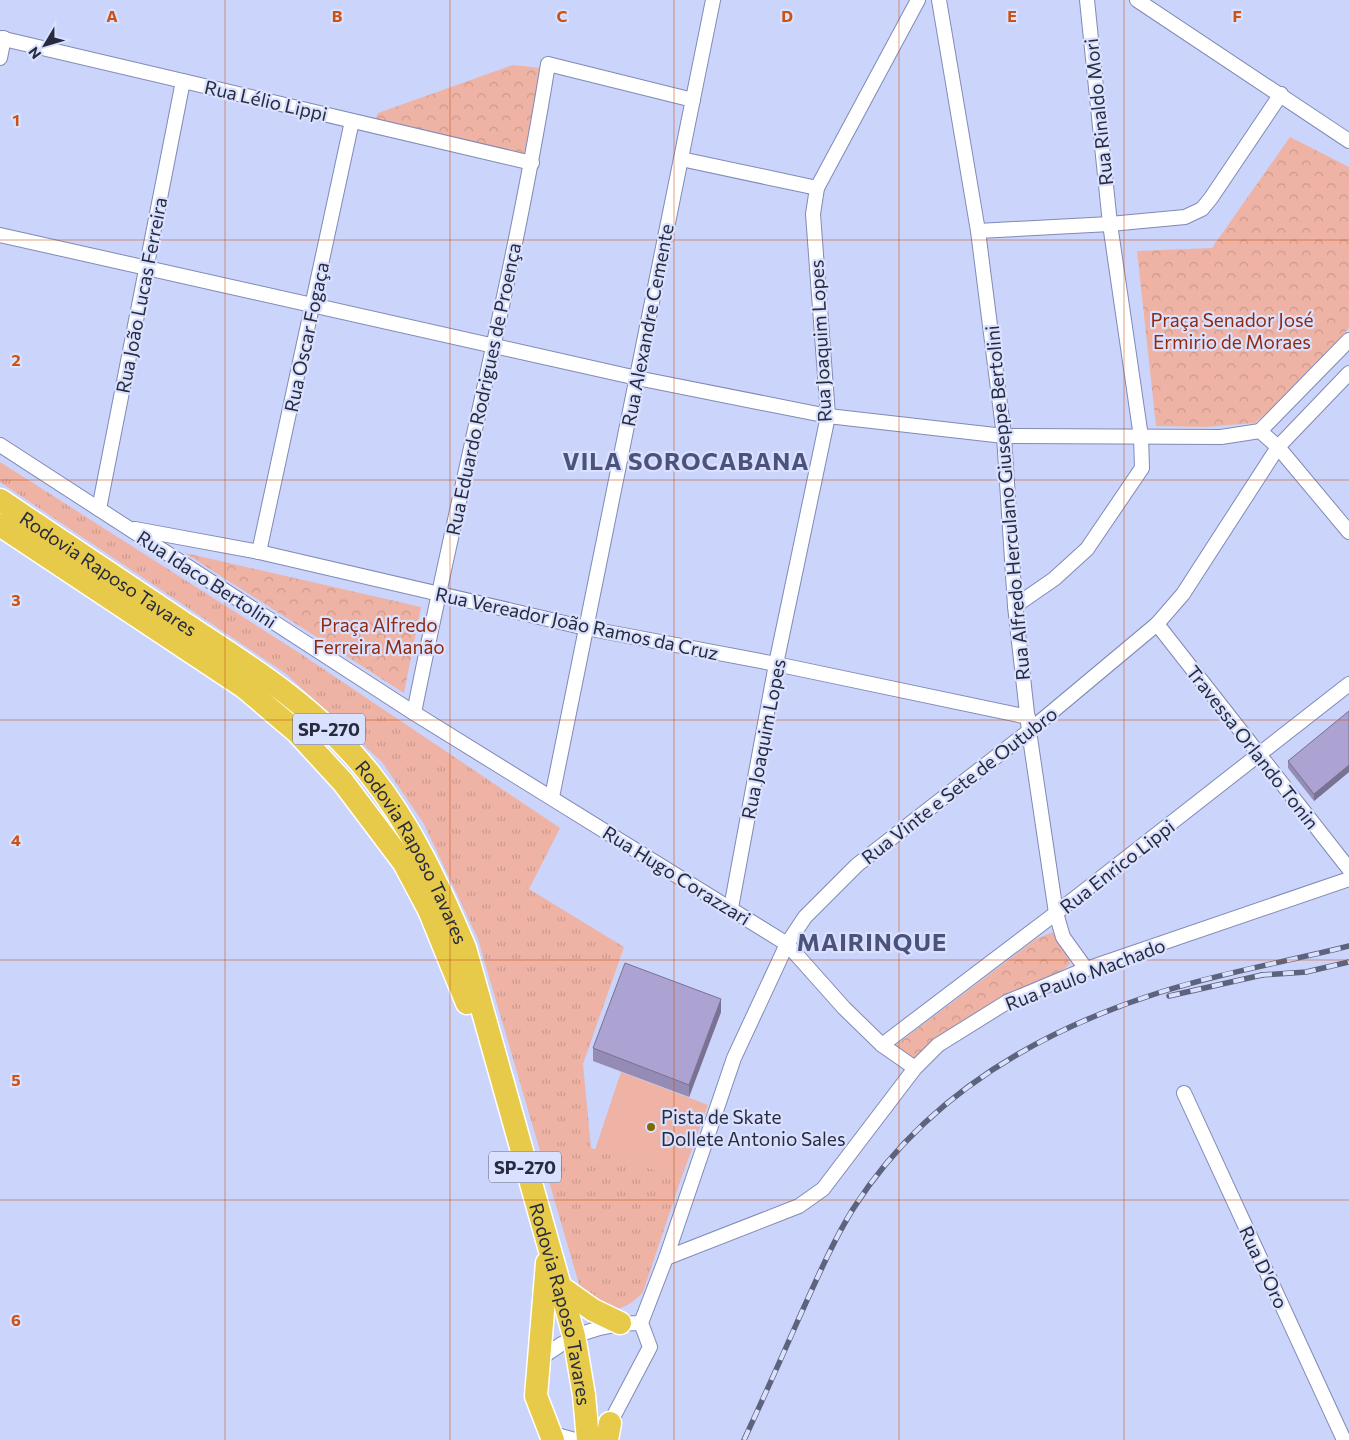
<svg xmlns="http://www.w3.org/2000/svg" width="1349" height="1440" font-family="Commissioner,sans-serif">
	<style>
		.grass { fill: url(#grass-tufts) }
		.park { fill: url(#park-crowns) }
		.pitch { fill: #eeb3a4 }
		.lines { fill: none; stroke-linecap: round; stroke-linejoin: round }
		.minor-casing { stroke: #808ab7; stroke-width: 16 }
		.trunk-casing { stroke: #fff; stroke-width: 25 }
		.minor { stroke: #fff; stroke-width: 14 }
		.trunk { stroke: #e7ca4a; stroke-width: 22 }
		.rail-casing { stroke: #5d637c; stroke-width: 5.5 }
		.rail { stroke: #dae1ff; stroke-width: 4; stroke-dasharray: 11; stroke-linecap: butt }
		.wall { fill: #958cb5 }
		.shaded-wall { fill: #797293 }
		.building { fill: #ada3d2; stroke: #797293 }
		.grid { fill: none; stroke: #cb5214; stroke-width: 1; stroke-opacity: 0.55 }
		.poi-dot { fill: #7f6a01; stroke: #dae1ff; stroke-width: 2 }
		.labels { text-anchor: middle; dominant-baseline: central; stroke-width: 4.5; stroke-linejoin: round; paint-order: stroke }
		.shield { fill: #dae1ff; stroke: #5d6278; stroke-width: 1 }
		.shield-label { font-size: 18px; font-weight: bold; fill: #272b3e }
		.street-label { font-size: 19px; fill: #272b3e; stroke: #dae1ff }
		.park-label { font-size: 19px; fill: #90290e; stroke: #dae1ff }
		.poi-label { font-size: 19px; fill: #272b3e; stroke: #dae1ff; text-anchor: start }
		.district-label { font-size: 24px; font-weight: bold; letter-spacing: 1px; fill: #4b537c; stroke: #dae1ff }
		.grid-label { font-size: 16px; text-anchor: middle; font-weight: bold; fill: #cb5214; stroke: #dae1ff; stroke-width: 4.5; stroke-linejoin: round; paint-order: stroke }
	</style>
	<defs>
		<pattern id="grass-tufts" width="24" height="20" patternUnits="userSpaceOnUse" patternTransform="scale(1.25)"><rect width="24" height="20" fill="#eeb3a4"/><path d="M3 7l-1-3M5 7V3M7 7l1-3M15 17l-1-3M17 17v-4M19 17l1-3" fill="none" stroke="#cc9a8e"/></pattern>
		<pattern id="park-crowns" width="20" height="18" patternUnits="userSpaceOnUse" patternTransform="scale(1.25)"><rect width="20" height="18" fill="#eeb3a4"/><path d="M2 6a3 3 0 1 1 6 0M12 15a3 3 0 1 1 6 0" fill="none" stroke="#cc9a8e"/></pattern>
	</defs>
	<rect width="100%" height="100%" fill="#cbd4fb"/>
	<path class="grass" d="M0,462L304,656L560,828L529,889L624,947L583,1064L591,1148L681,1179L643,1292C635,1301 628,1306 617,1309L581,1291L478,939L424,824L382,762L285,673L0,482Z"/>
	<g class="park">
		<polygon points="513,65 541,68 527,159 375,119 378,113"/>
		<polygon points="1290,137 1349,167 1349,328 1296,388 1255,423 1205,427 1156,426 1137,251 1212,248"/>
		<polygon points="185,553 421,607 404,693"/>
		<polygon points="1053,932 1063,946 1070,964 1056,975 913,1061 896,1045 1036,939"/>
	</g>
	<polygon class="pitch" points="621,1072 708,1105 681,1179 595,1150"/>
	<g class="lines">
		<defs>
			<g id="minor">
				<polyline points="939,0 978,231 1004,436 1015,606 1029,731 1056,913 1063,937 1086,969"/>
				<polyline points="1137,0 1349,141"/>
				<polyline points="0,38 532,163"/>
				<polyline points="0,58 4,38"/>
				<polyline points="681,159 817,188"/>
				<polyline points="978,231 1110,224 1185,217 1202,209 1211,198 1281,94"/>
				<polyline points="0,235 637,378 828,416 1004,436 1221,437 1260,431 1278,447 1349,532"/>
				<polyline points="1260,431 1349,340"/>
				<polyline points="0,445 414,713 787,944 844,1008 882,1045 915,1068"/>
				<polyline points="99,509 183,81"/>
				<polyline points="135,529 259,552 586,628 776,664 1028,717"/>
				<polyline points="259,552 352,121"/>
				<polyline points="1015,606 1054,579 1087,549 1142,468 1141,437 1110,224 1087,0"/>
				<polyline points="1157,624 1349,869"/>
				<path d="M414,713C457,496 513,282 548,64L693,100"/>
				<polyline points="552,797 713,0"/>
				<polyline points="731,908 776,664 828,416 813,214 817,188 918,0"/>
				<polyline points="882,1045 1056,913 1349,684"/>
				<polyline points="1184,1093 1344,1440"/>
				<polyline points="666,1258 799,1206 823,1189 915,1068 938,1045 1007,1002 1086,969 1349,879"/>
				<path d="M538,1361C569,1335 601,1323 641,1323"/>
				<polyline points="550,1433 575,1440 588,1438 610,1423 650,1347 641,1323 666,1258 734,1058 787,944 805,917 857,865 1029,731 1157,624 1183,594 1278,447 1349,373"/>
			</g>
			<g id="trunk">
				<path id="s1" d="M0,500C61,541 121,581 182,622C251,667 316,707 369,773C411,825 439,886 465,948L574,1336L584,1395L588,1440"/>
				<polyline points="0,525 244,687 297,732 343,782 404,863 429,910 467,1003"/>
				<polyline points="547,1263 536,1396 553,1440"/>
				<polyline points="559,1286 593,1310 620,1323"/>
				<polyline points="607,1440 610,1423"/>
			</g>
		</defs>
		<use href="#minor" class="minor-casing"/>
		<use href="#trunk" class="trunk-casing"/>
		<use href="#minor" class="minor"/>
		<use href="#trunk" class="trunk"/>
		<defs>
			<g id="rail">
				<polyline points="1261,975 1306,972 1349,962"/>
				<polyline points="1169,996 1262,975"/>
				<path d="M744,1440C763,1399 781,1359 799,1318C816,1281 832,1243 853,1209C923,1099 1036,1032 1158,993C1219,973 1286,962 1349,946"/>
			</g>
		</defs>
		<use href="#rail" class="rail-casing"/>
		<use href="#rail" class="rail"/>
	</g>
	<g class="wall">
		<polygon points="1349,711 1349,772 1314,801 1288,768 1288,761"/>
		<polygon points="721,1012 689,1097 593,1061 593,1048"/>
	</g>
	<g class="shaded-wall">
		<polygon points="1349,765 1349,772 1314,801 1314,794"/>
		<polygon points="721,999 721,1012 689,1097 689,1085"/>
	</g>
	<g class="building">
		<polygon points="1349,711 1349,765 1314,794 1288,761"/>
		<polygon points="625,963 721,999 689,1085 593,1048"/>
	</g>
	<path class="grid" d="M225,0V1440M450,0V1440M674,0V1440M899,0V1440M1124,0V1440M0,240H1349M0,480H1349M0,720H1349M0,960H1349M0,1200H1349"/>
	<circle class="poi-dot" cx="651" cy="1127" r="5"/>
	<g class="labels">
		<g class="shield">
			<rect x="293" y="713.5" width="72" height="31" rx="4"/>
			<rect x="489" y="1151.5" width="72" height="31" rx="4"/>
		</g>
		<g class="shield-label">
			<text x="329" y="729">SP-270</text>
			<text x="525" y="1167">SP-270</text>
		</g>
		<g class="street-label">
			<text transform="translate(266 100) rotate(13)">Rua Lélio Lippi</text>
			<text transform="translate(1098 112) rotate(-96)">Rua Rinaldo Mori</text>
			<text transform="translate(141 295) rotate(-79)">Rua João Lucas Ferreira</text>
			<text transform="translate(647 325) rotate(-79)">Rua Alexandre Cemente</text>
			<text transform="translate(306 337) rotate(-78)">Rua Oscar Fogaça</text>
			<text transform="translate(820 341) rotate(-93)">Rua Joaquim Lopes</text>
			<text transform="translate(483 389) rotate(-78)">Rua Eduardo Rodrigues de Proença</text>
			<text transform="translate(1007 503) rotate(-95)">Rua Alfredo Herculano Giuseppe Bertolini</text>
			<text stroke="none"><textPath href="#s1" startOffset="131">Rodovia Raposo Tavares</textPath></text>
			<text transform="translate(207 579) rotate(33)">Rua Idaco Bertolini</text>
			<text transform="translate(577 623) rotate(12)">Rua Vereador João Ramos da Cruz</text>
			<text transform="translate(763 739) rotate(-79)">Rua Joaquim Lopes</text>
			<text transform="translate(1253 747) rotate(52)">Travessa Orlando Tonin</text>
			<text transform="translate(959 785) rotate(-38)">Rua Vinte e Sete de Outubro</text>
			<text stroke="none"><textPath href="#s1" startOffset="551">Rodovia Raposo Tavares</textPath></text>
			<text transform="translate(1117 866) rotate(-38)">Rua Enrico Lippi</text>
			<text transform="translate(677 875) rotate(32)">Rua Hugo Corazzari</text>
			<text transform="translate(1085 974) rotate(-21)">Rua Paulo Machado</text>
			<text transform="translate(1264 1267) rotate(65)">Rua D'Oro</text>
			<text stroke="none"><textPath href="#s1" startOffset="1030">Rodovia Raposo Tavares</textPath></text>
		</g>
		<g class="park-label">
			<text x="1232" y="319">Praça Senador José<tspan x="1232" dy="22">Ermirio de Moraes</tspan></text>
			<text x="379" y="624">Praça Alfredo<tspan x="379" dy="22">Ferreira Manão</tspan></text>
		</g>
		<g class="poi-label">
			<text x="661" y="1116">Pista de Skate<tspan x="661" dy="22">Dollete Antonio Sales</tspan></text>
		</g>
		<g class="district-label">
			<text x="686" y="460">VILA SOROCABANA</text>
			<text x="872" y="941">MAIRINQUE</text>
		</g>
	</g>
	<g class="grid-label">
		<text x="112" y="22">A</text>
		<text x="337" y="22">B</text>
		<text x="562" y="22">C</text>
		<text x="787" y="22">D</text>
		<text x="1012" y="22">E</text>
		<text x="1237" y="22">F</text>
		<text x="16" y="126">1</text>
		<text x="16" y="366">2</text>
		<text x="16" y="606">3</text>
		<text x="16" y="846">4</text>
		<text x="16" y="1086">5</text>
		<text x="16" y="1326">6</text>
	</g>
	<g transform="translate(45 45) rotate(232)" stroke="#dae1ff" stroke-width="4" paint-order="stroke">
	<path d="M0-4L9 19L0 12L-9 19Z" fill="#272b3e"/>
	<text y="-8" font-size="14" font-weight="bold" text-anchor="middle" fill="#272b3e">N</text>
	</g>
</svg>
